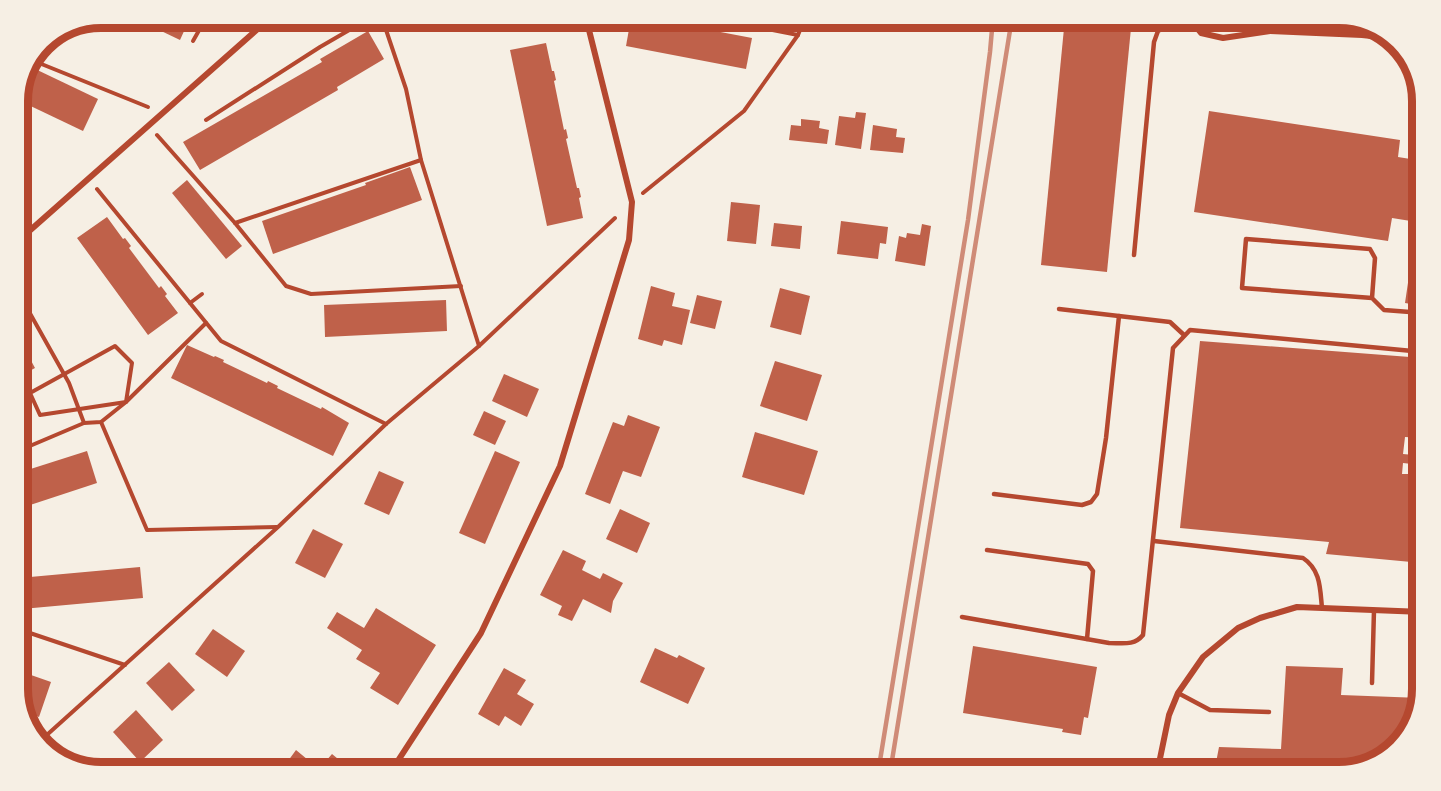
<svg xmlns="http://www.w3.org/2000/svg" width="1441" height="791" font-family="'Open Sans',sans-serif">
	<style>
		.building { fill: #bf614a }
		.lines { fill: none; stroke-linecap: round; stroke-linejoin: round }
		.path { stroke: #b5482f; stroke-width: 4 }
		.service { stroke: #b5482f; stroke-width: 4.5 }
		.minor { stroke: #b5482f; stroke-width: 6 }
		.rail { stroke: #cf8b77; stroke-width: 4.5 }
		.rim { fill: none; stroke: #b5482f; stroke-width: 8 }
	</style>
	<rect width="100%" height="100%" fill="#f6efe4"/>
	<g class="building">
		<polygon points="134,18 190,18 180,40"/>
		<polygon points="484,18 507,18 490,28"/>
		<polygon points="631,18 647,18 752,38 746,69 626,46"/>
		<polygon points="1065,18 1132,18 1107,272 1041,265"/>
		<polygon points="368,31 384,59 337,87 338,90 200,170 183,142 322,62 320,59"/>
		<polygon points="546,43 552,71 554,71 556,80 554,81 564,130 566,129 568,138 566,139 577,188 579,188 581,197 579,198 583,218 547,226 510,50"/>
		<polygon points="31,67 98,99 83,131 18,100"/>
		<polygon points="1209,111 1400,140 1398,157 1423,161 1423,306 1405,303 1417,222 1392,218 1388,241 1194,212"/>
		<polygon points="856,112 866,113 861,149 835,145 839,116 855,118"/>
		<polygon points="801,119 820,121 819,128 829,130 827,144 789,140 791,125 801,126"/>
		<polygon points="873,125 897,129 896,137 905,138 903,153 870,150"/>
		<polygon points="410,167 422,200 273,254 262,221 366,185 365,183"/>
		<polygon points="187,180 242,246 226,259 172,193"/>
		<polygon points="731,202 760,205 756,244 727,241"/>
		<polygon points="107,217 123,239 125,238 131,246 129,248 159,288 161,286 167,294 165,296 178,313 148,335 77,238"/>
		<polygon points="841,221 888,227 886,244 880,243 878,259 837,254"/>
		<polygon points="774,223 802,226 800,249 771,246"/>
		<polygon points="922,224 931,226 925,266 895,261 899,236 906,238 907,233 920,235"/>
		<polygon points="651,286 675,293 672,306 690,310 682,345 664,340 662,346 638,339"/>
		<polygon points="780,288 810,296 801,335 770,327"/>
		<polygon points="697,295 722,301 715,329 690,323"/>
		<polygon points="446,300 447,331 325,337 324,305"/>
		<polygon points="20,340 35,368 18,377 18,341"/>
		<polygon points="1200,341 1423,358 1423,438 1405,437 1403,454 1414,455 1412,464 1403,463 1402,474 1413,474 1422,563 1326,554 1329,542 1180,528"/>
		<polygon points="187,345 214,357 215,356 224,360 223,362 267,383 268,381 278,386 277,388 321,409 322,407 349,423 333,456 171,378"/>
		<polygon points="775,361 822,375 807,421 760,406"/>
		<polygon points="504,374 539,389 527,417 492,401"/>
		<polygon points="484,411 506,421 495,445 473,435"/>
		<polygon points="628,415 660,427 641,477 623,471 610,504 585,494 613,422 624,426"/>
		<polygon points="755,432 818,451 804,495 742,477"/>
		<polygon points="87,451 97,483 18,509 18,473"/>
		<polygon points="495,451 520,462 485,544 459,533"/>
		<polygon points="379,471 404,482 389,515 364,504"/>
		<polygon points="620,509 650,523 637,553 606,539"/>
		<polygon points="313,529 343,544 325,578 295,563"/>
		<polygon points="563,550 586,561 582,570 600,579 603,573 623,583 613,601 611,613 583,599 572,621 558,615 562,606 540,595"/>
		<polygon points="140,567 143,598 22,609 19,578"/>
		<polygon points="376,608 436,645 398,705 370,688 380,673 356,659 362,650 327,628 337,612 364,628"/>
		<polygon points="213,629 245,651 227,677 195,654"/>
		<polygon points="973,646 1097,667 1088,718 1084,717 1081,735 1062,732 1063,729 963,713"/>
		<polygon points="655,648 677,658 679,655 705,668 688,704 640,682"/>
		<polygon points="169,662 195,690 172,711 146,683"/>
		<polygon points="1286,666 1343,668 1341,695 1421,698 1412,731 1381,762 1339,773 1214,773 1219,747 1281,749"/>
		<polygon points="504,668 526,680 517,694 534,704 521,726 505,716 499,726 478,714"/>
		<polygon points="18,670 32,673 31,675 51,682 39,717 24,711 18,694"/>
		<polygon points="136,710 163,740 140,762 113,732"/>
		<polygon points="296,750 319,769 332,754 349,768 346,773 303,773 288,761"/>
		<polygon points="109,760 119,773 94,771"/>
		<polygon points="949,761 970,764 969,773 947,773"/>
		<polygon points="570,767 579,773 566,773"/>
	</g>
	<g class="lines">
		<g class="path">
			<polyline points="234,18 244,23"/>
			<polyline points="382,18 406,89 421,160 479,346"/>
			<polyline points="711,18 798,35"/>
			<polyline points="193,41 206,18"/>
			<polyline points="34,61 148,107"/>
			<polyline points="206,120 320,47 370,18"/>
			<polyline points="157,135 235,223 286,286 311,294 461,286"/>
			<polyline points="97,189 221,341 386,424"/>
			<polyline points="643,193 744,111 798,35 805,18"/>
			<polyline points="235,223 421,160"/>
			<polyline points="18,292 69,383 84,423"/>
			<polyline points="190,303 202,294"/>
			<polygon points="115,346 132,363 126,402 40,415 30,393"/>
			<polyline points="101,422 147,530 277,527"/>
			<polyline points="18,451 84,423 101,422 126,402 206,323"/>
			<polyline points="18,629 125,665"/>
			<polyline points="39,742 278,527 386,424 479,346 615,218"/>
		</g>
		<g class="service">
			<polyline points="1134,255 1154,42 1158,31 1180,18"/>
			<polyline points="1372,298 1375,258 1370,249 1246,239 1242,288 1372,298 1384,310 1423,313"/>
			<polyline points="1059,309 1170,322 1184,335"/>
			<polyline points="994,494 1082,505 1091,502 1097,494 1106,438 1119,316"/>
			<path d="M1154,541L1303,558C1321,570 1320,589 1322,608"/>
			<polyline points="987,550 1088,564 1093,571 1087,639"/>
			<path d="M962,617L1109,643C1123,643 1134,646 1143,635L1173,348L1190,330L1423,352"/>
			<polyline points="1372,683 1374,610"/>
			<polyline points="1178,693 1210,710 1269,712"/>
		</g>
		<g class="minor">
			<polyline points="1189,18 1201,33 1223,38 1270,31 1362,35 1390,38"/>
			<polyline points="1241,18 1270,31"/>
			<polyline points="18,241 270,18"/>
			<polyline points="390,773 481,633 560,466 629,240 632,202 586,18"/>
			<polyline points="1157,773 1169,715 1178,693 1203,657 1238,628 1260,618 1297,607 1423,612"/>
		</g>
		<g class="rail">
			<polyline points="878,773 968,220 990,52 993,18"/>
			<polyline points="890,773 1012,18"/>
		</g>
	</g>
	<path d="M0 0H1441V791H0ZM101 28H1339A73 73 0 0 1 1412 101V689A73 73 0 0 1 1339 762H101A73 73 0 0 1 28 689V101A73 73 0 0 1 101 28Z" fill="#f6efe4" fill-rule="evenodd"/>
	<path class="rim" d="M101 28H1339A73 73 0 0 1 1412 101V689A73 73 0 0 1 1339 762H101A73 73 0 0 1 28 689V101A73 73 0 0 1 101 28Z"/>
</svg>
